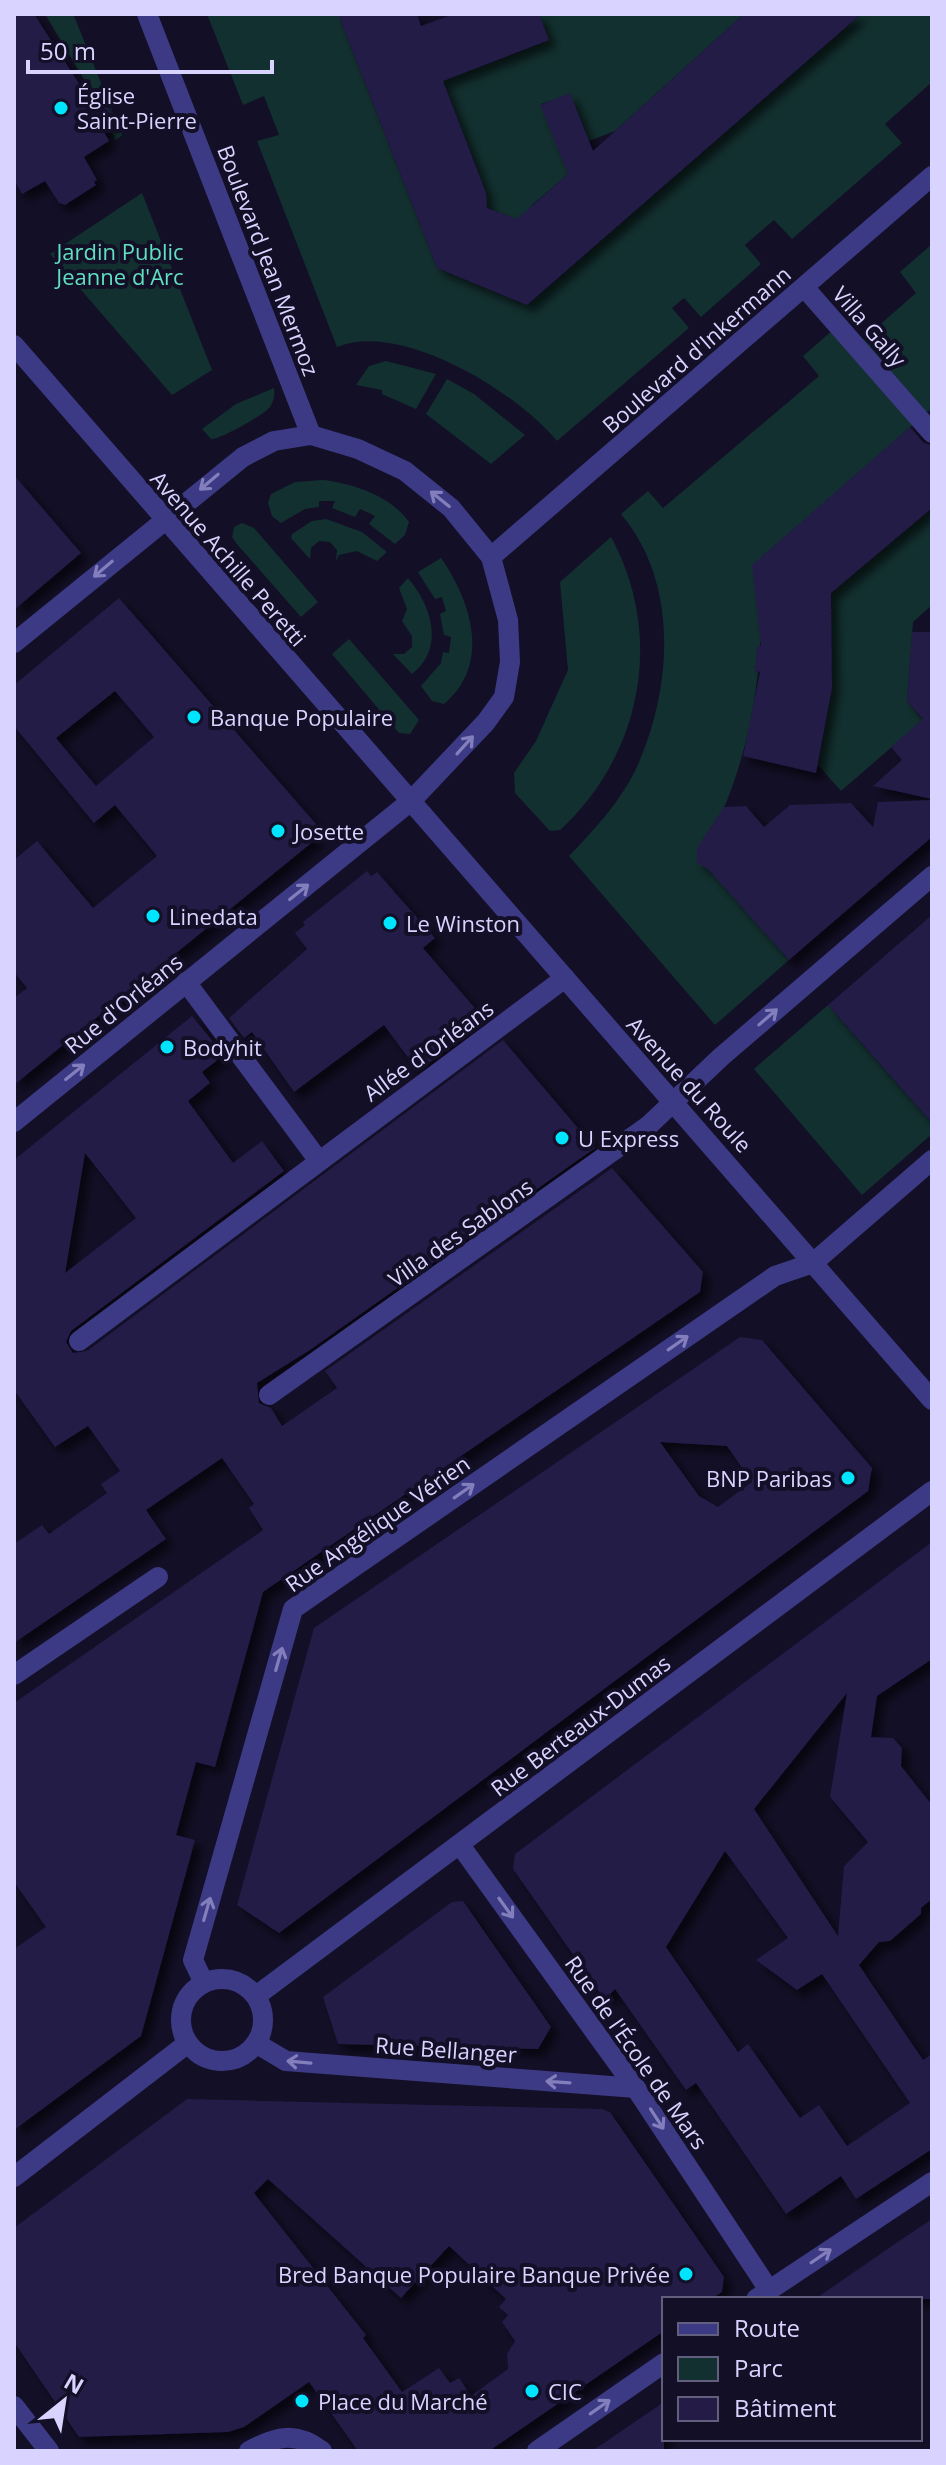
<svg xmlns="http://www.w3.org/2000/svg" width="946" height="2465" font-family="'Open Sans',sans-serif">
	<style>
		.green { fill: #12302f }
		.building { fill: #241b47; fill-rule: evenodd; filter: url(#shadow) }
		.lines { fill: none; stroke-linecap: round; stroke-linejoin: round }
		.minor { stroke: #3d3a85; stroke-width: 20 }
		.oneway { stroke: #837fbc }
		.poi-dot { fill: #00e5ff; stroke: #130f26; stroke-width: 3 }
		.labels { text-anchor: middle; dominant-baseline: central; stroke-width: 8; stroke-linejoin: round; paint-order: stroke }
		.poi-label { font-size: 22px; fill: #d9d4ff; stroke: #130f26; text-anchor: start }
		.park-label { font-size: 22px; fill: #5fe0c0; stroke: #130f26 }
		.street-label { font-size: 22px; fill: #d9d4ff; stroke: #130f26 }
	</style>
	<defs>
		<filter id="shadow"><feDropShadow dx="7" dy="7" stdDeviation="4" flood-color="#0009"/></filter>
	</defs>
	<rect width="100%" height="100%" fill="#130f26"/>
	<g class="green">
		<polygon points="45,14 74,16 122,135 116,140 108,126 112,117 110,109 98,103"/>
		<path d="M207,14H338L437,268L527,305L861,14H932V82L885,124L902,143L792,239L774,220L745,245L761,264L701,317L684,298L672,308L689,328L557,441C518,393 401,320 337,347L257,141L279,135L264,96L243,105Z"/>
		<polygon points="539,14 744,14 615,131 589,141 570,94 541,104 568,174 532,205 525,223 485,207 486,193 443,81 549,40"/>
		<polygon points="142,193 212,370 172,395 50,254"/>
		<path d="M932,244V408L753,565L761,640L755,671L758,672C753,717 743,761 726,803C717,824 696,840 697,862L709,868L789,960L715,1025L569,856C594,830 620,802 636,769C672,690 680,584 621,514L648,491L663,508L819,376L803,356L833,330L851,350L916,293L900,272Z"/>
		<polygon points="386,361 436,374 416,409 382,394 382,390 356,385 369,366"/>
		<polygon points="447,379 474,394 525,435 491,464 426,414"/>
		<path d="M274,388C275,395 274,401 270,407C264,415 219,440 211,439L202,429L236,404Z"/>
		<path d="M323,480C352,483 391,496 409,522L405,535L395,544L369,524L375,516L360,509L355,517L332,508L335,501H319V507L305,509L281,523L272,516L268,503L271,494L295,482Z"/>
		<polygon points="932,508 932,605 913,622 907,701 923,720 841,791 818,765 832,688 831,593"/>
		<polygon points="326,519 362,532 387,552 377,561 357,551 339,555 336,561 337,550 330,542 319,541 311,548 310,559 291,538 292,534 312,521"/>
		<polygon points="242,523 254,528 318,602 301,617 236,543 232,537 234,527"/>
		<path d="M611,537C665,635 642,755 560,830L550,831L515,793L514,773L536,741L568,670L560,582Z"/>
		<path d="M441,558C471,601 492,664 444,704L432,701L421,686L441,663L443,652L449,653L451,637L444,635L440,614L446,611L442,597L435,599L418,572Z"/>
		<path d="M408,578C432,606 445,649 412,674L393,654H404L412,647V636L402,621L407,609L399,588Z"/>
		<polygon points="349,639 419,720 410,734 399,733 332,654"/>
		<polygon points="828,1005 932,1123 932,1134 862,1195 754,1069"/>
	</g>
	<g class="building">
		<polygon points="14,14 34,14 89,99 107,106 111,113 110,128 104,132 109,141 84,157 97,180 94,182 96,185 65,205 59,203 45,181 22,194 14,180"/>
		<polygon points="338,14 417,14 421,26 454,14 539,14 549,40 443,81 486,193 487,208 517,219 568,174 540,105 570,93 593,151 744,14 861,14 527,305 437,268"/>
		<polygon points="910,427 923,442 932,446 932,508 831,593 832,688 816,773 743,756 760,672 755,671 757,646 761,646 752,565"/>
		<polygon points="14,475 81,553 14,610"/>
		<path d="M119,598L316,824L315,840L14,1085V998L27,988L14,972V860L37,841L93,908L157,856L115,805L94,823L14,726V685ZM115,691L154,737L96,786L56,738Z"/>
		<polygon points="912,632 932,632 932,799 873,786 902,760 891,747 923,719 907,701"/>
		<polygon points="932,800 932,837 789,960 708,869 697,863 697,848 724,807 746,806 764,827 790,805 851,803 873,827 878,802"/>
		<polygon points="367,871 371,876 377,872 435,938 423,948 486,1021 418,1071 384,1025 294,1092 252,1032 244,1038 229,1018 307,949 295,933 305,925 303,922"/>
		<polygon points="932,915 932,1123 828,1005"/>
		<path d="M192,1016L224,1055L202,1072L210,1083L188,1101L233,1163L262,1141L284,1171L71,1331L66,1342L73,1353L87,1351L503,1040L595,1148L310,1350L257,1383L259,1403L271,1408L282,1426L337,1388L325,1371L612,1168L703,1272L700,1292L263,1592L215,1767L196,1762L176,1835L195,1840L141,2036L14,2130V1949L46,1927L14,1882V1703L263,1530L249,1508L254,1504L222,1458L146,1510L166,1539L14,1643V1544L42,1525L49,1534L107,1493L101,1484L120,1471L88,1426L55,1447L14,1390V1160ZM85,1153L136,1218L65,1273Z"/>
		<path d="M740,1337L762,1340L872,1468L868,1491L279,1933L237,1905L314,1628ZM660,1442L727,1446L752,1482L718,1507L699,1496Z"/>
		<path d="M932,1542V1659L877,1696L871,1737L893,1738L902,1748L901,1766L932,1805V1899L921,1908V1914L890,1941L879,1942L859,1965L923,2060L932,2054V2149L856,2199L841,2176L786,2214L696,2083L686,2090L615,1989L605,2000L513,1869L515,1854ZM847,1693L830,1797L868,1842L844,1866L838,1936L754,1809ZM725,1851L788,1938L756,1960L797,1990L822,1974L910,2103L847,2146L819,2105L800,2118L748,2044L738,2052L666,1947Z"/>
		<polygon points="463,1901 551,2027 538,2049 338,2044 323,1997 452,1902"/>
		<path d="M187,2099L602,2109L610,2112L724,2277L722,2292L711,2299H664V2331L489,2451H358L309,2382L244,2427L228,2432L79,2437L14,2342V2228ZM268,2179L401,2298L449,2246L506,2299L499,2307L508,2315L502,2322L515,2341L507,2354L508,2369L471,2396L459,2378L450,2383L439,2368L402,2392L363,2338L366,2335L254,2193Z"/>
		<polygon points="932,2219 932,2299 815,2299 902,2239"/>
		<polygon points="664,2402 664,2451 592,2451"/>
	</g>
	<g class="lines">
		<g class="minor">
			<polyline points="147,14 311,435"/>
			<polyline points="804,287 932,433"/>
			<polyline points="14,345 932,1400"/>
			<polyline points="491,557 932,176"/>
			<polyline points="14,643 243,457 274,441 311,435 358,449 405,471 451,508 491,557 508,620 510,662 504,697 486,722 411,801 14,1122"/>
			<polyline points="186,982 319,1161"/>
			<polyline points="79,1341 565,978"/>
			<polyline points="269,1395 648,1126 721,1057 932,876"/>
			<polyline points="14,1675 158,1577"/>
			<polyline points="460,1845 639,2093 769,2290"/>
			<circle cx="222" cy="2020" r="41"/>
			<polyline points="204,1983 193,1960 293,1609 775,1276 813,1263 932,1160"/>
			<polyline points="256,1996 932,1491"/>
			<polyline points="257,2044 286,2061 636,2088"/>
			<polyline points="14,2177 188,2043"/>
			<polyline points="756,2299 932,2182"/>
			<polyline points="14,2406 49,2451"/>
			<path d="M249,2451C276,2436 296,2431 322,2451"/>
			<polyline points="537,2451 664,2363"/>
		</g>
	</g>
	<defs><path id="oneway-shaft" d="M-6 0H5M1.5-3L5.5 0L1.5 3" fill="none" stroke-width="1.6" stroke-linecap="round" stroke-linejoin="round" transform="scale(2)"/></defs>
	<g class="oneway">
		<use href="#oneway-shaft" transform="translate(209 482) rotate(140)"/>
		<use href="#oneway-shaft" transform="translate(440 499) rotate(-141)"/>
		<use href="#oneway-shaft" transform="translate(103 569) rotate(140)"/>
		<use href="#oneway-shaft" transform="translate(465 745) rotate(-48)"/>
		<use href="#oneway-shaft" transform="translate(299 892) rotate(-39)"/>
		<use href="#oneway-shaft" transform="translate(768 1017) rotate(-41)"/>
		<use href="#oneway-shaft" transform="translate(75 1072) rotate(-39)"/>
		<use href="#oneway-shaft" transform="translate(678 1343) rotate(-35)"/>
		<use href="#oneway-shaft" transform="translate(464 1491) rotate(-35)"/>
		<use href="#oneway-shaft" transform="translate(279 1659) rotate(-74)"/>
		<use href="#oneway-shaft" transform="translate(506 1908) rotate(54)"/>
		<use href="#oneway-shaft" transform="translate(207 1909) rotate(-74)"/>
		<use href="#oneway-shaft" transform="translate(299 2062) rotate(-175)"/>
		<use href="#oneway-shaft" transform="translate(558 2082) rotate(-176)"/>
		<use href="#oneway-shaft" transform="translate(657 2119) rotate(57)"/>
		<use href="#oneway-shaft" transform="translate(821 2256) rotate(-34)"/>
		<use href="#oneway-shaft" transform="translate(600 2407) rotate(-35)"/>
	</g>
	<g class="poi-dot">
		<circle cx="61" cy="108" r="8"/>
		<circle cx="194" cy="717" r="8"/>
		<circle cx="278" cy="831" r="8"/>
		<circle cx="153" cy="916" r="8"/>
		<circle cx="390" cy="923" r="8"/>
		<circle cx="167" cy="1047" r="8"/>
		<circle cx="562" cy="1138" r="8"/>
		<circle cx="848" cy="1478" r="8"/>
		<circle cx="686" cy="2274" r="8"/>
		<circle cx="532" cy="2391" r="8"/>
		<circle cx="302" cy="2401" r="8"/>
	</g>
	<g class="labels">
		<g class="poi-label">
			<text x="77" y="95">Église<tspan x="77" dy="25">Saint-Pierre</tspan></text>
			<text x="210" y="717">Banque Populaire</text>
			<text x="294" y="831">Josette</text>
			<text x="169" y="916">Linedata</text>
			<text x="406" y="923">Le Winston</text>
			<text x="183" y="1047">Bodyhit</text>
			<text x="578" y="1138">U Express</text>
			<text x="832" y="1478" text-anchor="end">BNP Paribas</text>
			<text x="670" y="2274" text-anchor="end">Bred Banque Populaire Banque Privée</text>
			<text x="548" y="2391">CIC</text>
			<text x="318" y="2401">Place du Marché</text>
		</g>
		<g class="park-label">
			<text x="120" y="251">Jardin Public<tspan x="120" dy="25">Jeanne d'Arc</tspan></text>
		</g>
		<g class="street-label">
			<text transform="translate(269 260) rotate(69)">Boulevard Jean Mermoz</text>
			<text transform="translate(870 326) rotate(49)">Villa Gally</text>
			<text transform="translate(696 349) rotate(-41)">Boulevard d'Inkermann</text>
			<text transform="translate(229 558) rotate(49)">Avenue Achille Peretti</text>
			<text transform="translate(123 1003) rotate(-39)">Rue d'Orléans</text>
			<text transform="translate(428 1050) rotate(-36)">Allée d'Orléans</text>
			<text transform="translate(690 1084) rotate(48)">Avenue du Roule</text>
			<text transform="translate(460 1232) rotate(-35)">Villa des Sablons</text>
			<text transform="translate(377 1523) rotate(-35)">Rue Angélique Vérien</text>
			<text transform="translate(580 1725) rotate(-37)">Rue Berteaux-Dumas</text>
			<text transform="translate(446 2049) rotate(4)">Rue Bellanger</text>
			<text transform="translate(637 2052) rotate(55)">Rue de l'École de Mars</text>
		</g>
	</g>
	<rect width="946" height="2465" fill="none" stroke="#d9d4ff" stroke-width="32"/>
	<rect x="662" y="2297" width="260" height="144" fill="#130f26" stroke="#625e7d" stroke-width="2"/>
	<rect x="678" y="2323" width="40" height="12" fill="#3d3a85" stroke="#625e7d" stroke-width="2"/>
	<text x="734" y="2337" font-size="24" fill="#d9d4ff">Route</text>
	<rect x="678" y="2357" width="40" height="24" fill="#12302f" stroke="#625e7d" stroke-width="2"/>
	<text x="734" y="2377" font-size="24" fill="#d9d4ff">Parc</text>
	<rect x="678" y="2397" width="40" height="24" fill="#241b47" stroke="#625e7d" stroke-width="2"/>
	<text x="734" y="2417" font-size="24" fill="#d9d4ff">Bâtiment</text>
	<g transform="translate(64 2401) rotate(30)" stroke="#130f26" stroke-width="6" paint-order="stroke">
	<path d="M0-6L14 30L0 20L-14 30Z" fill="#d9d4ff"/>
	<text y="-12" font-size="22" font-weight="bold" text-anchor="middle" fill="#d9d4ff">N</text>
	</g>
	<path d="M28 60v12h244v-12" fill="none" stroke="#d9d4ff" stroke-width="4"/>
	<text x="40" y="60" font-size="24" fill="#d9d4ff" stroke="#130f26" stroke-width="6" paint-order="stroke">50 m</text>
</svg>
